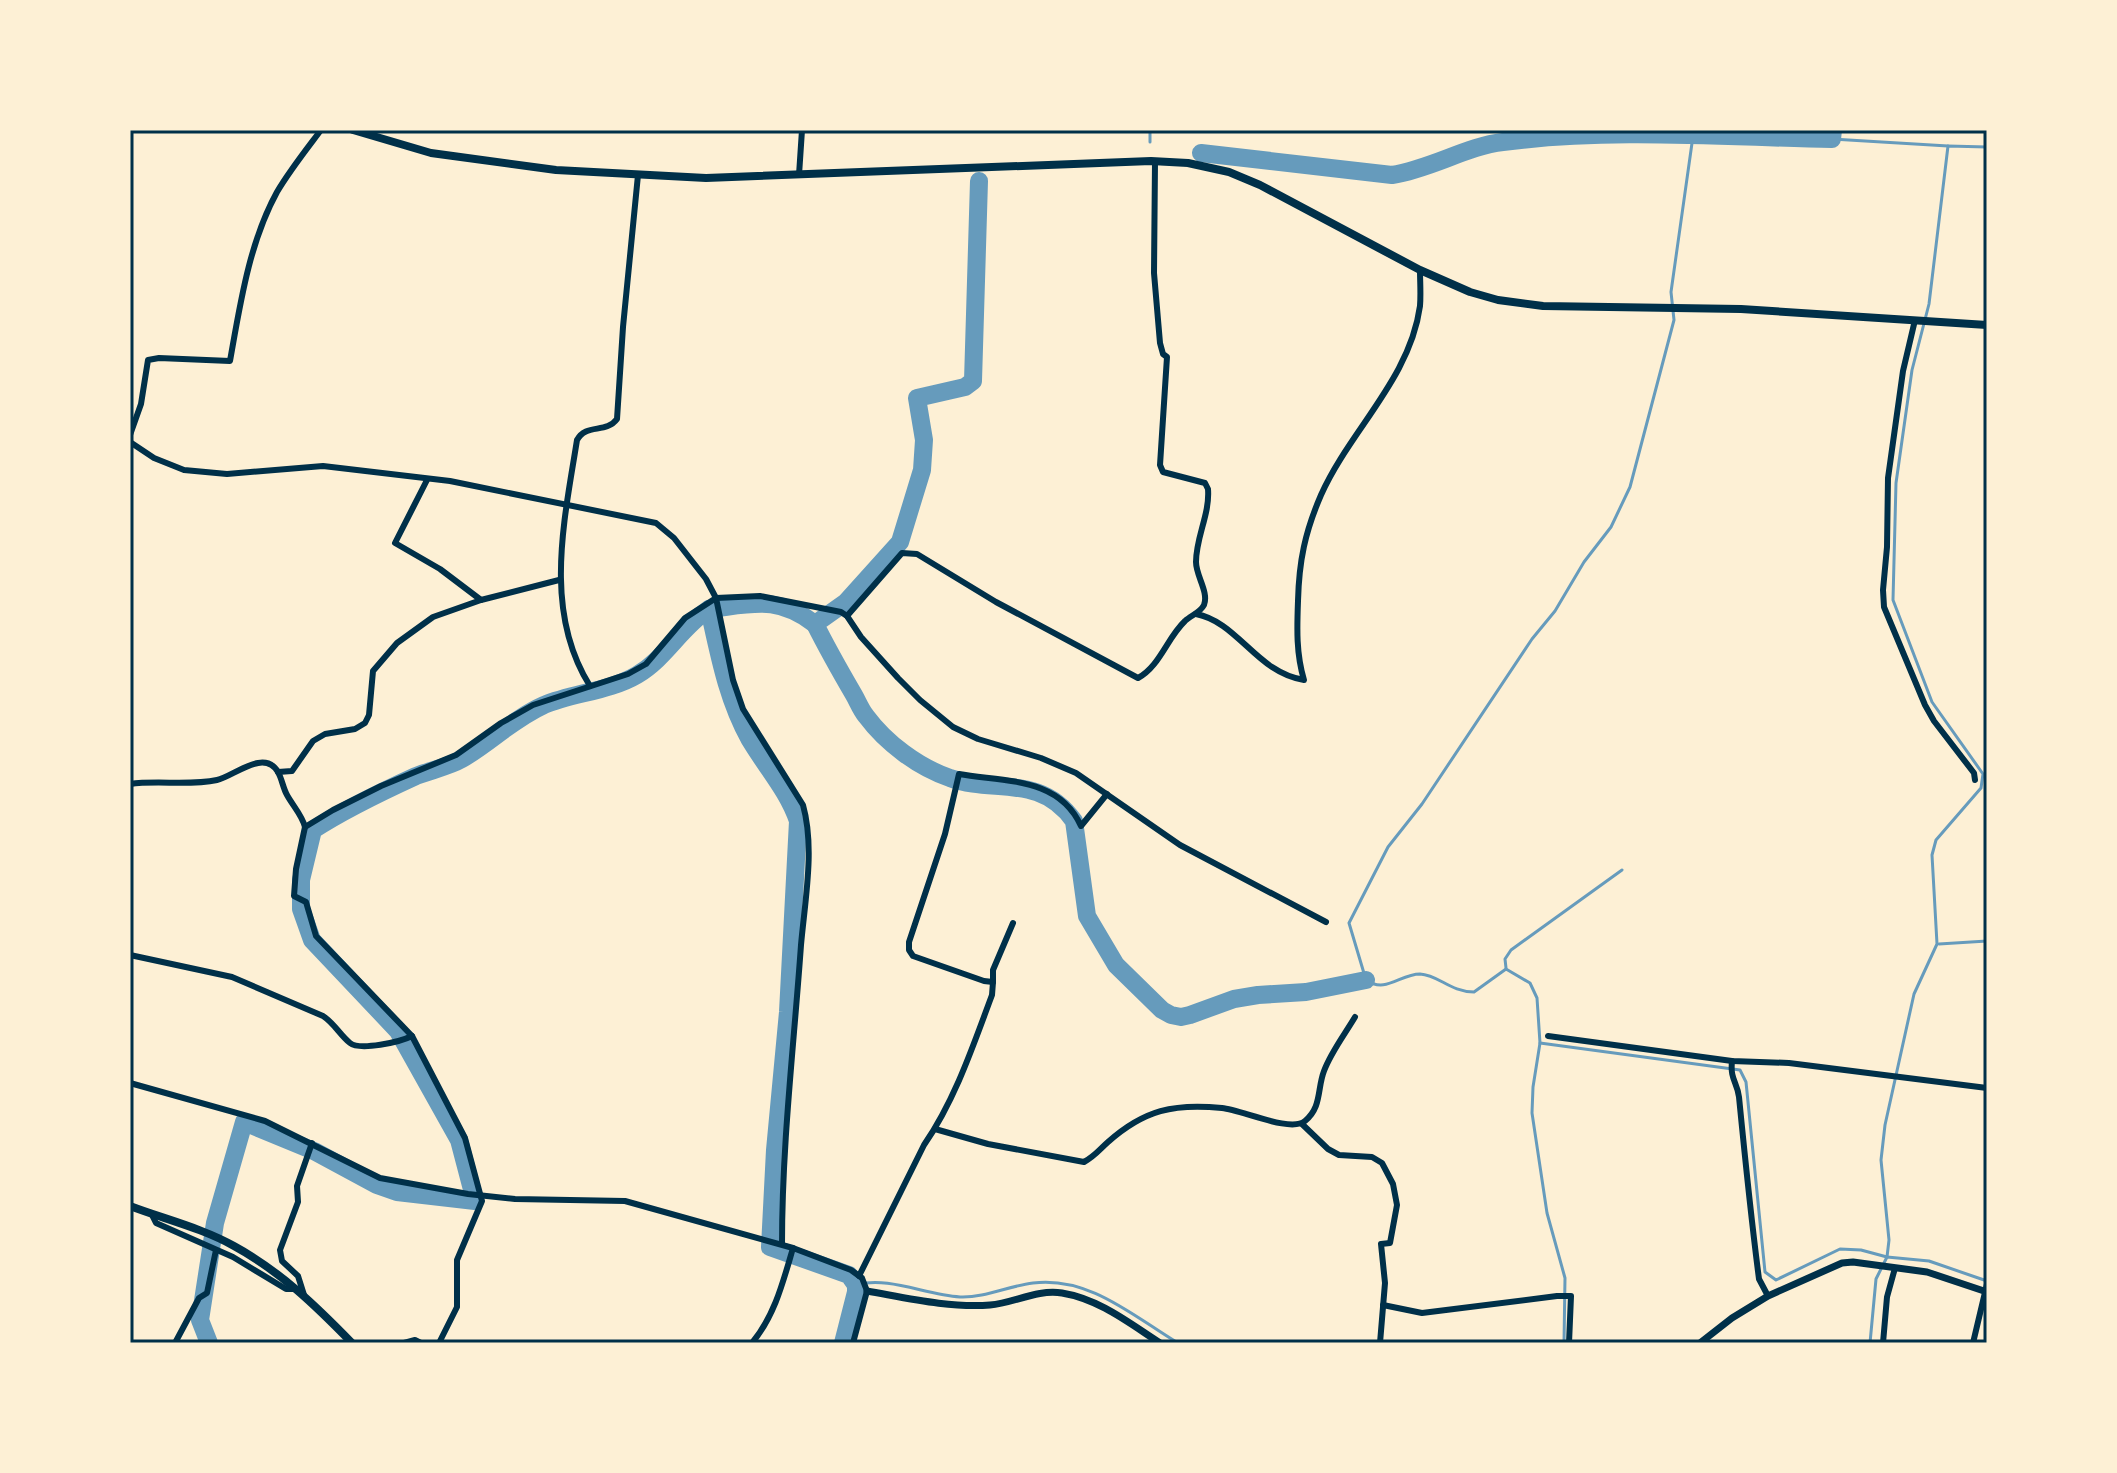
<svg xmlns="http://www.w3.org/2000/svg" width="2117" height="1473" font-family="'Noto Serif',serif">
	<style>
		.lines { fill: none; stroke-linecap: round; stroke-linejoin: round }
		.stream { stroke: #669bbc; stroke-width: 3 }
		.river { stroke: #669bbc; stroke-width: 18 }
		.minor { stroke: #003049; stroke-width: 6 }
		.tertiary { stroke: #003049; stroke-width: 7 }
		.secondary { stroke: #003049; stroke-width: 8 }
		.neatline { fill: none; stroke: #003049; stroke-width: 3 }
	</style>
	<rect width="100%" height="100%" fill="#fdf0d5"/>
	<g class="lines">
		<g class="stream">
			<polyline points="1832,139 1948,146"/>
			<polyline points="1150,142 1150,130"/>
			<polyline points="1939,944 1987,941"/>
			<polyline points="1506,968 1505,959 1511,950 1622,870"/>
			<polyline points="1540,1043 1740,1070 1746,1082 1765,1272 1776,1280 1840,1249 1861,1250 1887,1257 1889,1240 1881,1160 1885,1125 1914,994 1937,944 1932,855 1936,840 1981,788 1983,774 1932,702 1893,600 1896,483 1912,370 1929,304 1948,146 1987,147"/>
			<path d="M856,1285C889,1276 925,1295 960,1297C985,1298 1008,1286 1033,1283C1089,1276 1133,1316 1178,1343"/>
			<path d="M1564,1343L1565,1278L1547,1213L1532,1113L1533,1087L1540,1043L1537,998L1530,983L1506,969L1474,992C1450,992 1439,975 1420,974C1400,974 1386,994 1366,980L1349,923L1388,847L1422,804L1532,639L1555,611L1584,562L1611,527L1630,487L1674,320L1671,292L1693,136"/>
			<polyline points="1870,1343 1876,1279 1887,1257 1929,1261 1987,1281"/>
		</g>
		<g class="river">
			<path d="M1201,153L1392,175C1431,169 1467,146 1503,142C1612,128 1723,137 1832,139L1833,130"/>
			<path d="M979,181L973,381L965,387L917,398L924,440L922,470L900,542L846,602L815,624C827,648 840,671 854,695C858,702 861,710 866,716C886,743 918,767 950,778C993,794 1040,773 1074,821L1087,916L1116,965L1162,1010L1171,1015L1181,1017L1190,1015L1234,999L1258,995L1306,992L1366,980"/>
			<path d="M815,624C777,595 753,604 709,609C719,654 727,699 750,740C766,767 788,791 798,821L788,1012L775,1150L770,1247L849,1275L856,1285V1292L843,1343"/>
			<path d="M209,1343L200,1320L215,1223L244,1122L314,1151L377,1185L397,1192L475,1201L459,1140L398,1031L312,940L301,909V880L313,830C345,809 381,792 416,776C431,770 448,767 462,759C491,742 513,719 544,705C573,693 610,691 637,675C666,658 681,627 709,609"/>
		</g>
		<g class="minor">
			<polyline points="799,175 802,130"/>
			<polyline points="1915,320 1903,371 1888,478 1887,547 1883,590 1884,607 1925,705 1934,721 1974,773 1975,780"/>
			<path d="M130,435L141,404L148,360L159,358L230,361C240,305 249,243 277,192C290,170 306,150 321,130"/>
			<path d="M130,442L154,458L184,470L227,474L323,466L450,481L656,523L674,538L706,579L716,598L733,680L743,709L803,805C815,848 805,900 801,945C794,1044 782,1144 782,1244"/>
			<polyline points="481,600 559,580"/>
			<path d="M1196,614C1238,622 1257,673 1304,680C1296,653 1297,628 1298,601C1299,561 1305,532 1321,495C1350,430 1410,379 1420,306C1421,294 1420,282 1420,270"/>
			<path d="M847,616L902,553L917,554L996,602L1138,678C1160,666 1167,638 1185,621C1191,615 1200,613 1204,605C1209,592 1196,576 1196,562C1196,537 1210,514 1208,489L1205,483L1163,472L1160,465L1167,357L1163,354L1160,343L1154,273L1155,162"/>
			<path d="M590,686C543,611 564,522 577,440C586,423 606,434 617,419L623,327L638,175"/>
			<polyline points="278,772 292,771 313,741 325,734 355,729 365,723 369,715 373,671 397,643 433,617 481,600 440,569 395,543 427,480"/>
			<path d="M130,784C158,780 189,786 217,780C233,777 264,748 278,772C282,779 283,788 287,795C293,806 302,815 305,827"/>
			<path d="M1013,923L993,970V982L984,981L913,956L909,950V942L945,834L959,774C1005,782 1059,777 1081,826L1107,794"/>
			<path d="M130,955L232,977L323,1016C334,1023 340,1035 350,1043C360,1051 400,1042 412,1036L465,1138L482,1201L457,1260V1307L439,1343"/>
			<polyline points="412,1036 316,936 306,902 294,896 296,869 305,827 333,810 381,786 456,755 501,723 533,705 628,674 646,664 685,618 716,598 760,596 841,612 847,616 861,637 898,678 920,700 953,727 978,739 1041,758 1076,773 1180,845 1326,922"/>
			<polyline points="1548,1036 1732,1061 1789,1063 1987,1088"/>
			<path d="M1732,1061C1730,1080 1737,1081 1739,1097C1745,1158 1751,1218 1759,1279L1768,1296"/>
			<polyline points="130,1083 265,1121 380,1178 468,1194 515,1199 625,1201 793,1248 851,1270 862,1278 867,1291 853,1343"/>
			<polyline points="1302,1124 1328,1149 1339,1155 1372,1157 1382,1163 1393,1184 1397,1205 1390,1243 1381,1244 1385,1283 1380,1343"/>
			<path d="M935,1129L988,1144L1084,1162C1095,1156 1099,1150 1108,1142C1144,1110 1174,1103 1222,1108C1242,1110 1291,1133 1305,1121C1322,1107 1317,1089 1324,1071C1331,1052 1345,1034 1355,1017"/>
			<polyline points="152,1215 156,1223 233,1257 286,1289 297,1289"/>
			<path d="M859,1276L924,1145C955,1100 973,1046 992,995L993,982"/>
			<polyline points="304,1295 298,1276 282,1261 280,1250 298,1202 297,1186 312,1143"/>
			<polyline points="1383,1305 1422,1313 1557,1296 1571,1296 1569,1343"/>
			<polyline points="175,1343 199,1298 207,1293 216,1250"/>
			<polyline points="404,1343 415,1340 421,1343"/>
			<path d="M752,1343C775,1315 783,1282 793,1248"/>
			<polyline points="1883,1343 1887,1297 1895,1268"/>
			<polyline points="1973,1343 1987,1284"/>
		</g>
		<g class="tertiary">
			<path d="M867,1291C907,1298 949,1308 990,1305C1014,1303 1037,1289 1062,1293C1099,1299 1129,1323 1160,1343"/>
			<polyline points="1700,1343 1732,1318 1768,1296 1842,1263 1853,1262 1927,1272 1987,1292"/>
		</g>
		<g class="secondary">
			<polyline points="353,130 431,153 556,170 706,178 1151,161 1188,163 1229,172 1260,185 1420,270 1470,292 1498,300 1543,306 1741,309 1987,325"/>
			<path d="M130,1206C164,1219 202,1228 234,1246C280,1271 316,1306 352,1343"/>
		</g>
	</g>
	<rect width="2117" height="1473" fill="none" stroke="#fdf0d5" stroke-width="264"/>
	<rect x="132" y="132" width="1853" height="1209" class="neatline"/>
</svg>
